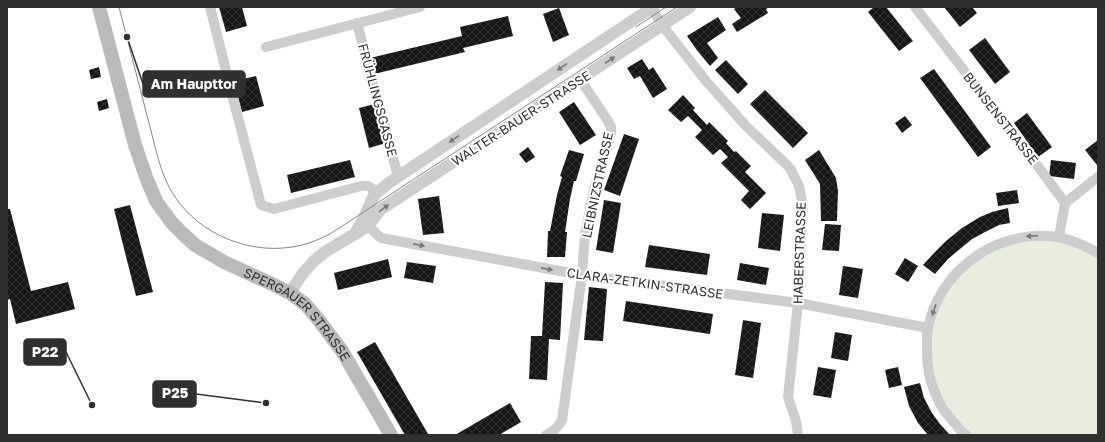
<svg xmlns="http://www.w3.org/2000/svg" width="1105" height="442" font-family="'Golos Text',sans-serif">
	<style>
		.green { fill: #e9edde }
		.building { fill: url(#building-cross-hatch) }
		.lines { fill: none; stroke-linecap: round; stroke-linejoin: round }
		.minor { stroke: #cdcdcd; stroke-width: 10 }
		.tertiary { stroke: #cdcdcd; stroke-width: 12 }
		.secondary { stroke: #bababa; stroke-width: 14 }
		.tram { stroke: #858585; stroke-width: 1 }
		.oneway { fill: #777 }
		.labels { text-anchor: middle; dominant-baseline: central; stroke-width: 4; stroke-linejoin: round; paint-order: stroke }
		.street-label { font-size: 13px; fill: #303030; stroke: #fff }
		.leader { fill: none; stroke: #303030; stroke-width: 1.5 }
		.callout-dot { fill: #303030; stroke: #fff; stroke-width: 1.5 }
		.callout { fill: #303030; stroke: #303030; stroke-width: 1.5 }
		.callout-label { font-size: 14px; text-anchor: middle; font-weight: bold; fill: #fff }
	</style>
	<defs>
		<pattern id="building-cross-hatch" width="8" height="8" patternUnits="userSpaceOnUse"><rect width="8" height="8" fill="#171717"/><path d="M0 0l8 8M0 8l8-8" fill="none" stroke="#303030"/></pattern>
	</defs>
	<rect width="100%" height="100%" fill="#fff"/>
	<polygon class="green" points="1047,236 1098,253 1098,435 967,435 931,384 928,332 947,284 998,244"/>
	<g class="building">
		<polygon points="219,7 242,7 247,26 226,32"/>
		<polygon points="737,7 770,7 766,9 768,13 737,32 732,24 741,18 734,9"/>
		<polygon points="874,7 886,7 913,41 899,51 868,12"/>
		<polygon points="944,7 972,7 977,13 960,27"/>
		<polygon points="559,8 569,35 553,42 543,14"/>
		<polygon points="508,16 513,36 463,48 465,52 374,74 370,58 462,36 460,27"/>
		<polygon points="718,17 726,30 707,43 718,58 710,66 696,49 687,36"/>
		<polygon points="985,38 1010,72 995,84 969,50"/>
		<polygon points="642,59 649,70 653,67 667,89 653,98 640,76 634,79 627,68"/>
		<polygon points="726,60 748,84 738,94 715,70"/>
		<polygon points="99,67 101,77 91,79 89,70"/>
		<polygon points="934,69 991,147 978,157 920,78"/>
		<polygon points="256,76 264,106 242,112 234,81"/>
		<polygon points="765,90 808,133 793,148 750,104"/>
		<polygon points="683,95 695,108 693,110 707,125 709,122 728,141 726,143 734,152 736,151 751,166 745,172 766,193 750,209 741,200 749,191 721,163 728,157 720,149 713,155 695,137 702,130 688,116 681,122 668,110"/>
		<polygon points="107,99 109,108 99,111 97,102"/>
		<polygon points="574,102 596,135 580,145 559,112"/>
		<polygon points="375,104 386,143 369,148 359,108"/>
		<polygon points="1027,113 1052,147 1038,157 1014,123"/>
		<polygon points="905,116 912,125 902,133 895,123"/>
		<polygon points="624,134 639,139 620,196 604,190"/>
		<polygon points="1098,140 1098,164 1097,165 1085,150"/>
		<polygon points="528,147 535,157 526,163 519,154"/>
		<polygon points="569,150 584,154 576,181 574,181 570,199 565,232 567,232 565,257 547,257 548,231 550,231 557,195 562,177 560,176"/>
		<polygon points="819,150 836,178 838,191 837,221 821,221 820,184 805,160"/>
		<polygon points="350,160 355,177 291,193 287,175"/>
		<polygon points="1051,160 1076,163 1074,179 1049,176"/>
		<polygon points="1017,190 1019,203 998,206 996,193"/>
		<polygon points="439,196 444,233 423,235 418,199"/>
		<polygon points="604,200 621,203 613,253 596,250"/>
		<polygon points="130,205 153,292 136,296 114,209"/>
		<polygon points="1008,208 1010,223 999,225 989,230 972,239 948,259 935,274 923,265 934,253 946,241 962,228 980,217 992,212"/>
		<polygon points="7,209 10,209 31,291 68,282 75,309 16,324 10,299 7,300"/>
		<polygon points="762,213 784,215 780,251 758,248"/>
		<polygon points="825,224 841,225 839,251 822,250"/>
		<polygon points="649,245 710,254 707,275 645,267"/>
		<polygon points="905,258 918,266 908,282 895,274"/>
		<polygon points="388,259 392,277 338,290 334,273"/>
		<polygon points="407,262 436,266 433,283 404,278"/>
		<polygon points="740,263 769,268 766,285 737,280"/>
		<polygon points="843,266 863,269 858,298 839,295"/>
		<polygon points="545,282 563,283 560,340 549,339 547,380 529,379 531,336 542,336"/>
		<polygon points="589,287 607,289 603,341 584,340"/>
		<polygon points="626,301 713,314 710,334 623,321"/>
		<polygon points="743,320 761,323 753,378 735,375"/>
		<polygon points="835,332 852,335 848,361 831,358"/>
		<polygon points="375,342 428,434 426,435 405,435 357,352"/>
		<polygon points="818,367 836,370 831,398 813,395"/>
		<polygon points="898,367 902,385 889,388 885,370"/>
		<polygon points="920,383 924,398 932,413 940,424 950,435 928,435 918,423 909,406 904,387"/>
		<polygon points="510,403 521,422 499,435 455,435"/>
	</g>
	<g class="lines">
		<g class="minor">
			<polyline points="210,7 234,102 261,205 274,209 361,186 368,186 378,192"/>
			<polyline points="651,7 662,25 706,81 746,126 790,168 799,186 803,207 798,303 788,397 796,421 798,435"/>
			<polyline points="915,7 1037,165 1065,203 1059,237"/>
			<polyline points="357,23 398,176"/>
			<polyline points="266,47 420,7"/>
			<polyline points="1065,203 1098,177"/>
			<polyline points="368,226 381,238 582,275 798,303 928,328"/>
			<path d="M546,435C553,431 558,428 562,420L582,275L585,234L594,189L611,134V127L608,121L580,79"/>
			<path d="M966,435L963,433C956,425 949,417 943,409C939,402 935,393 932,385C927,371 927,357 927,343C927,338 927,332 928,328C939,273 991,233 1047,236C1065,236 1082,244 1098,253"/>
		</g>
		<g class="tertiary">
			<polyline points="357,230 364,218 374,195 390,182 653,7"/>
			<polyline points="290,293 303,273 315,260 325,252 368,226 380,210 690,7"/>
		</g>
		<path class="secondary" id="s1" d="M99,7L135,145L146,177L156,201L172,223L182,233L195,245L224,262L274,285L290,293L305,304L318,319L342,351L391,435"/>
		<g class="tram">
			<path d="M119,7L158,158C162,172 167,185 175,197C200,234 248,254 292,247C306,245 318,240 330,234L677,7"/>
			<polyline points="636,27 666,7"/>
		</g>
	</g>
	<defs><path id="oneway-solid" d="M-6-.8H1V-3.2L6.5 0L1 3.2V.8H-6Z"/></defs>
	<g class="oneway">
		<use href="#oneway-solid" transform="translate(610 60) rotate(-33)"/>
		<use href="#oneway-solid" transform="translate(562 67) rotate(146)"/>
		<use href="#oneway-solid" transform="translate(454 139) rotate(146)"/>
		<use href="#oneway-solid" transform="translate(384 208) rotate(-36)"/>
		<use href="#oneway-solid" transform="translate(1032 236) rotate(176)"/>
		<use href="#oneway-solid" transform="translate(419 245) rotate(11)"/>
		<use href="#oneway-solid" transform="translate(547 269) rotate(11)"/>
		<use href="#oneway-solid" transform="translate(934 310) rotate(108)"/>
	</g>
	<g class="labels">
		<g class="street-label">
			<text transform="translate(378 100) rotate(75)">FRÜHLINGSGASSE</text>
			<text transform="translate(521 118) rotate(-33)">WALTER-BAUER-STRASSE</text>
			<text transform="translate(1001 118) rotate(52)">BUNSENSTRASSE</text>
			<text transform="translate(597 185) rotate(-78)">LEIBNIZSTRASSE</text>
			<text transform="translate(799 253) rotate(-88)">HABERSTRASSE</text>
			<text transform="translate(645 283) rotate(8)">CLARA-ZETKIN-STRASSE</text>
			<text stroke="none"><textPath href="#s1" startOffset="387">SPERGAUER STRASSE</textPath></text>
		</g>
	</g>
	<path class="leader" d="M127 37L143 84M92 405L66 352M266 403L196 394"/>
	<g class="callout-dot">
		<circle cx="127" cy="37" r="4"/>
		<circle cx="92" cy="405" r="4"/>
		<circle cx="266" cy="403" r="4"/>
	</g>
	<g class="callout">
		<rect x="143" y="71" width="102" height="26" rx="4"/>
		<rect x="24" y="339" width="42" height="26" rx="4"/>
		<rect x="153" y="381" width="43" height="26" rx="4"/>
	</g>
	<g class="callout-label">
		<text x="194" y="89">Am Haupttor</text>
		<text x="45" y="357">P22</text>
		<text x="175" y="398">P25</text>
	</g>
	<rect width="1105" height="442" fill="none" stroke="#303030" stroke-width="16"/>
</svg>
